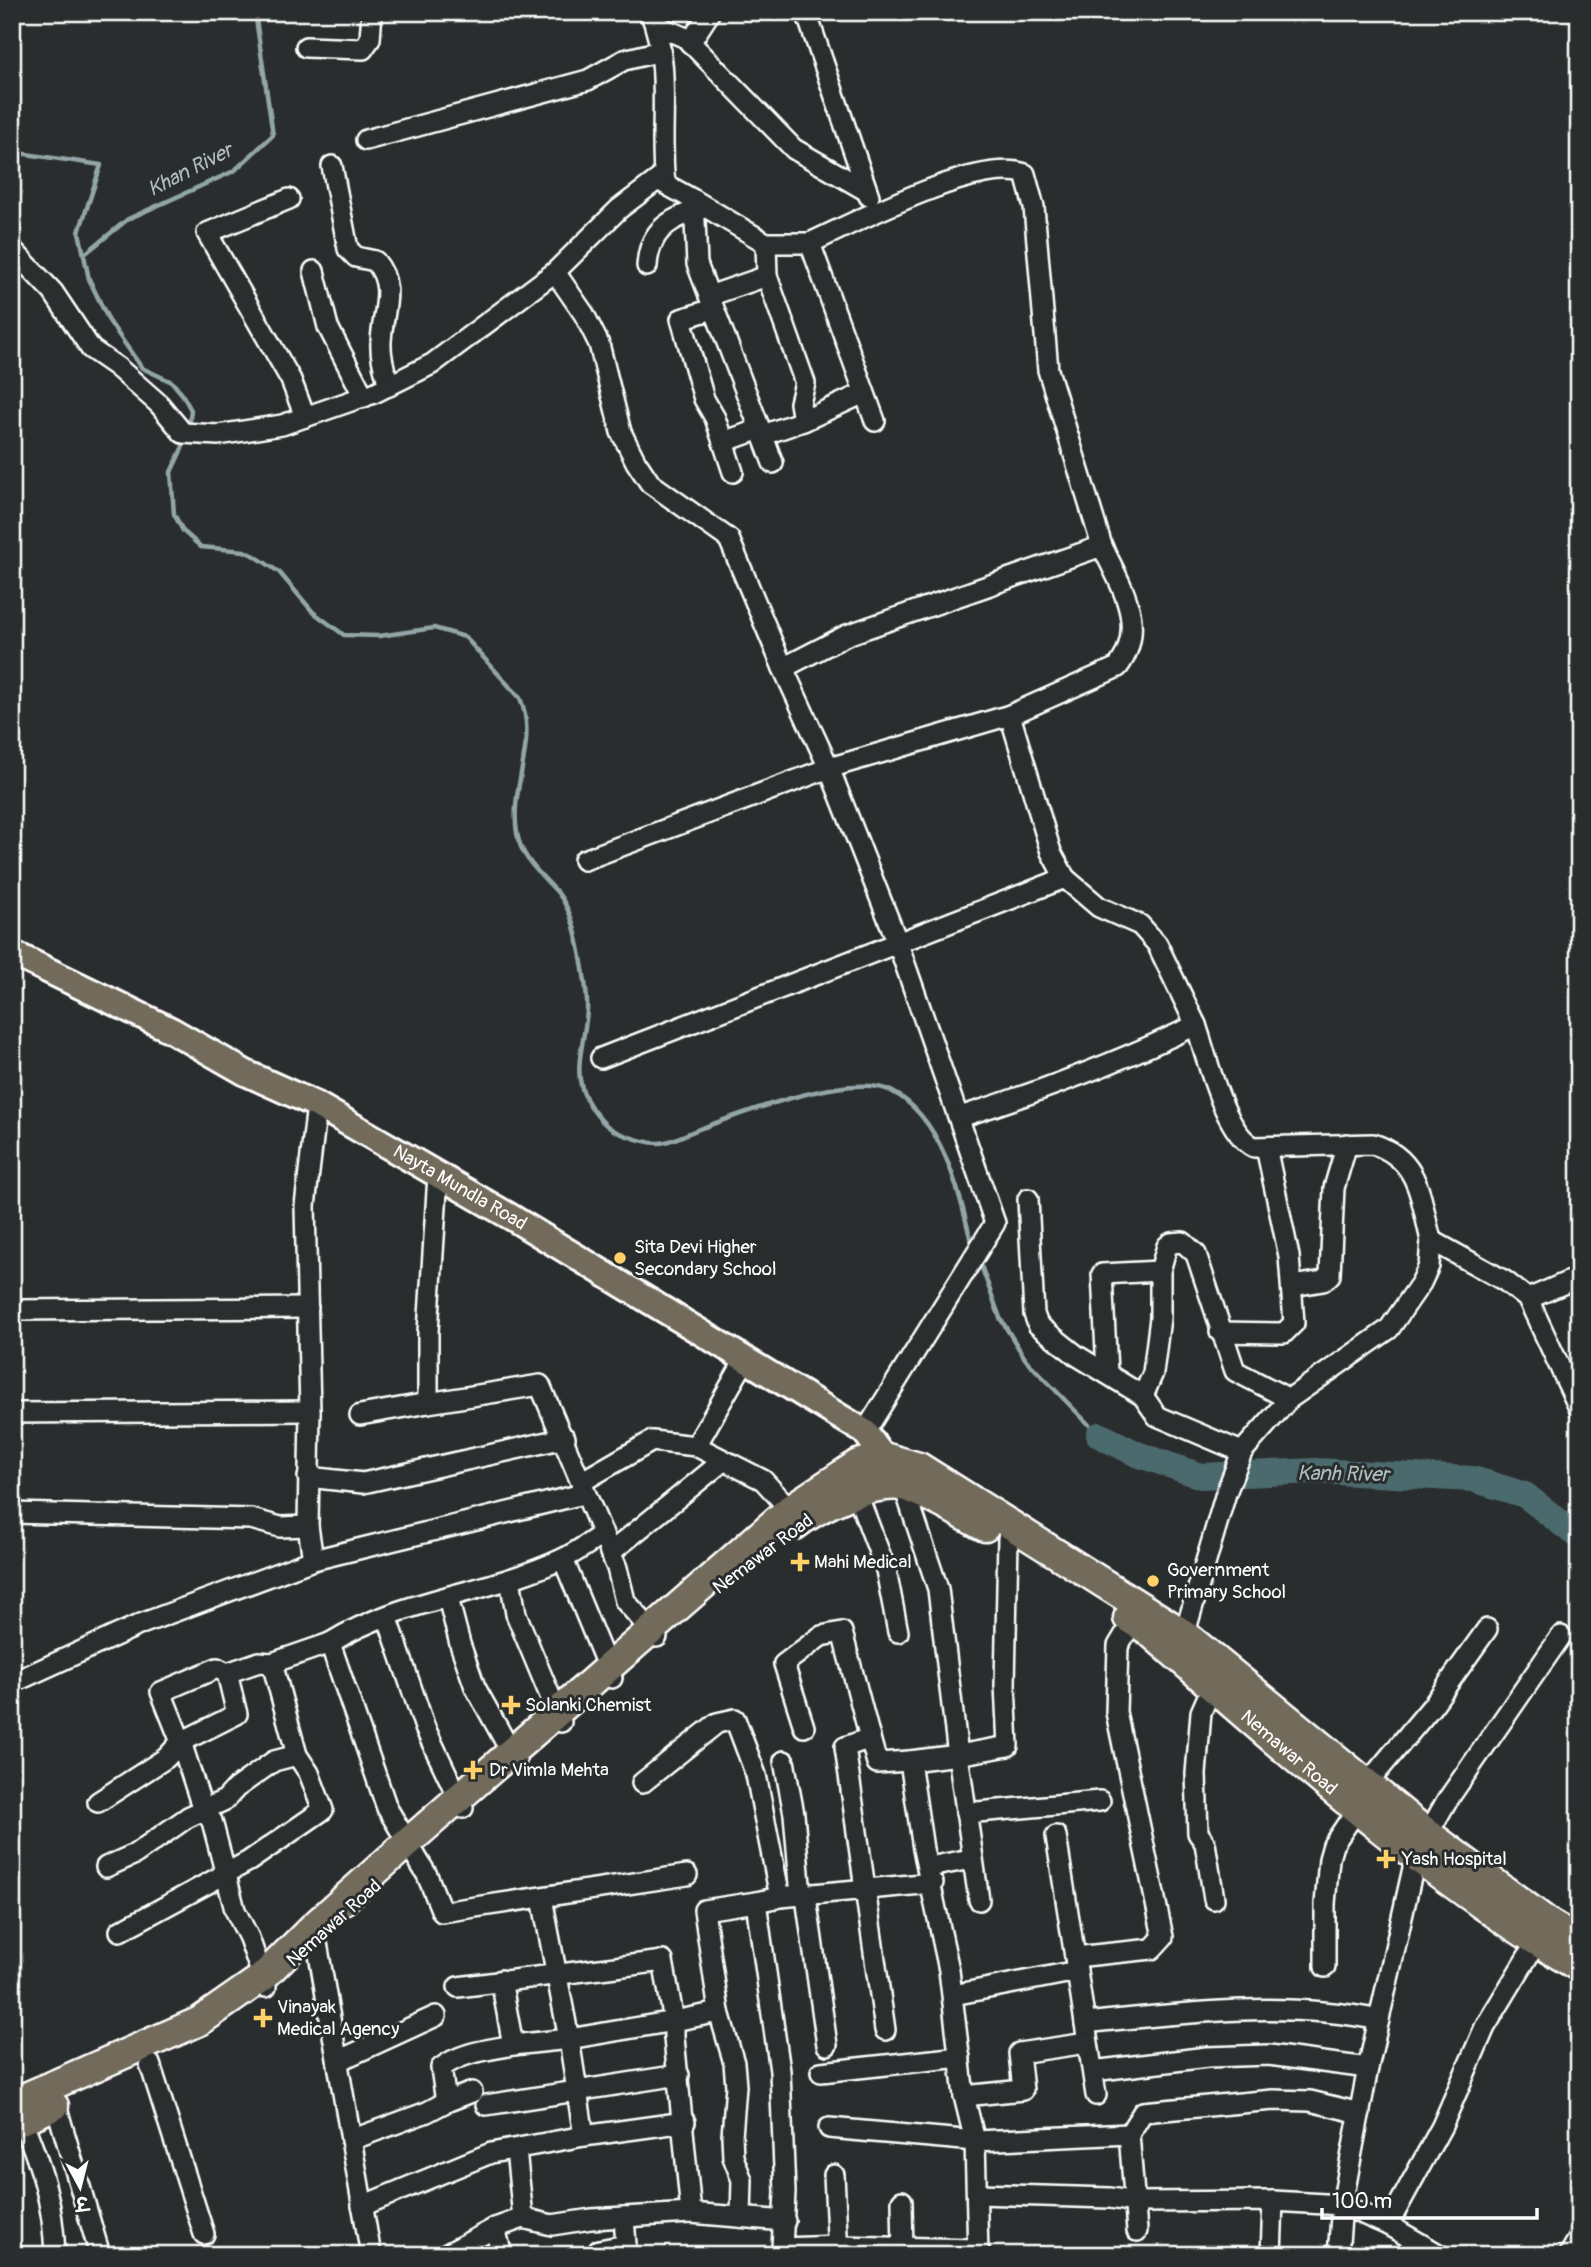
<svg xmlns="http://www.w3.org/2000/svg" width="1591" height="2267" font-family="Pangolin,'Playpen Sans Deva',sans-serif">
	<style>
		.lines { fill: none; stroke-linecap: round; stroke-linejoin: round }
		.stream { stroke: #93a6a7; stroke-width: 4.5 }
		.river { stroke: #4b6a6d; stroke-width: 26 }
		.minor-casing { stroke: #fff; stroke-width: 24 }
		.major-casing { stroke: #fff; stroke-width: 30 }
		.highway-casing { stroke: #fff; stroke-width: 33 }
		.minor { stroke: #2a2d2e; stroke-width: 19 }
		.major { stroke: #726b5a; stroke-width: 24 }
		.highway { stroke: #726b5a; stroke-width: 28 }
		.poi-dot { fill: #ffd166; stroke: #2a2d2e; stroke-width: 2.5 }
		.labels { text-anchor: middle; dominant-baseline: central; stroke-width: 6; stroke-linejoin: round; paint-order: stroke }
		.street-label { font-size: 19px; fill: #fff; stroke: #2a2d2e }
		.poi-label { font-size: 19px; fill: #fff; stroke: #2a2d2e; text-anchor: start }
		.water-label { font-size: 21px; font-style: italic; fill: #aebcbd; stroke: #2a2d2e }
	</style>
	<rect width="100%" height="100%" fill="#2a2d2e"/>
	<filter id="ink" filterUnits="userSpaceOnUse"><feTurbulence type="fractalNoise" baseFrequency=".0143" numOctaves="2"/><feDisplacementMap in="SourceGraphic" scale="14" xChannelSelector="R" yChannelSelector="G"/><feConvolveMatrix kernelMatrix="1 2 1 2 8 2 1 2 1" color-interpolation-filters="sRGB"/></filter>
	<g filter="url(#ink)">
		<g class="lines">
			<g class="stream">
				<polyline points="12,152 101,165 79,232 89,279 109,321 142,368 172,382 182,394 191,410 189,428"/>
				<polyline points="86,253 128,219 234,171 273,135 255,12"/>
				<path d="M186,440L171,472L174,514L183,531L201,547L244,551L255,556L279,572L313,612L344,635L379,636L434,628L465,637L520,698C539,742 509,787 517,833C521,859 542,875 558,893C571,910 576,932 580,952C583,970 588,992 587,1010C584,1054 565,1080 601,1120C609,1129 616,1132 627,1136C666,1150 666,1141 702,1128C743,1113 851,1071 891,1091C943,1117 960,1195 972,1246"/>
				<polyline points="979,1260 1000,1318 1026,1360 1099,1435"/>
			</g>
			<polyline class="river" points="1099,1435 1137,1454 1201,1476 1316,1471 1473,1479 1525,1495 1579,1537"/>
			<defs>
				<g id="minor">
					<path d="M650,12C673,68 658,126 665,184L694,200L697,264L773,463"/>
					<polyline points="806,12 869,196"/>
					<polyline points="656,25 686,38 794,149 867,191"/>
					<polyline points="690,43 710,12"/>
					<polyline points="306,47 363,49 370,39 372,12"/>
					<polyline points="366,140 588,80 624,60 661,51"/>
					<path d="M332,166L348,249L356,257L375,261C397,287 382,312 381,342C380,357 385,371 389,386"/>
					<polyline points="289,199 207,233 291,380 305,417"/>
					<polyline points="694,200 766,243 810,243 875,421"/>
					<polyline points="766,243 767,276 805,383 800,403 803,421 864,393"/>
					<polyline points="12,249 53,292 91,349 117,367 159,404 183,433 218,435 282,425 374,393 432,364 555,272 619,209 664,175"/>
					<path d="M647,266C649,234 665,221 694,211"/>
					<polyline points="314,271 328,327 364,397"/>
					<polyline points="555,272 584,314 599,344 621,432 636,462 650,483 729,539 783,668 829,768 897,941 995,1223 865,1432"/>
					<polyline points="709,296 767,276"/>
					<polyline points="713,309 681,319 704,399 715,418 733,472"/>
					<polyline points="763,435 803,421"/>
					<polyline points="723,442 760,429"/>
					<path d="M783,668L847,635L1102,546L1048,370L1034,207L1025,174C978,157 856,222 810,243"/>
					<path d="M1010,715L1118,667C1148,626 1121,586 1102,546"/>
					<polyline points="584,860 829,768 1010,715 1051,852 1065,878 601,1058"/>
					<polyline points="1065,878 1099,907 1140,925 1157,944 1196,1025"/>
					<path d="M960,1117C1042,1091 1119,1062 1196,1025C1207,1057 1224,1133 1254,1147L1373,1144C1420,1159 1420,1198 1431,1240L1505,1281L1528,1299L1579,1408"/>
					<polyline points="1028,1199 1034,1314 1038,1325 1076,1355 1143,1396 1157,1416 1242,1452"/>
					<polyline points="1293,1286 1323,1281 1330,1275 1334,1188 1347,1144"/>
					<polyline points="1528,1299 1579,1277"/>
					<polyline points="12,1310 308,1308"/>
					<polyline points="1220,1332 1284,1333 1294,1323 1289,1256 1266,1147"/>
					<polyline points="1107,1372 1102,1274 1160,1271"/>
					<polyline points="1143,1396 1153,1373 1160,1318 1160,1271 1167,1246 1171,1243 1183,1242 1196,1254 1235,1371 1289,1399"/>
					<polyline points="428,1403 540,1385 617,1568 625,1601 657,1637"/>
					<polyline points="12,1413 310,1411"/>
					<polyline points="360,1415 428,1403 428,1332 438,1175"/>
					<polyline points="696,1446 745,1360"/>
					<polyline points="308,1477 363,1483 565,1438"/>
					<polyline points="581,1482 652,1441 696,1446 763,1480 796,1516"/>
					<polyline points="904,1487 938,1589 958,1755 910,1761 923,1849 949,1970 964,2096 975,2141 978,2255"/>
					<polyline points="857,1494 886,1570 898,1632"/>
					<polyline points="12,1513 251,1519 280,1527 308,1526"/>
					<path d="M603,1534C590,1542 576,1553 562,1559C487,1594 400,1599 330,1643L387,1808L427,1875L442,1912L687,1875"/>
					<polyline points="610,1553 723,1461"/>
					<polyline points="563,1559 612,1678"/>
					<polyline points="313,1560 583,1494"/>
					<polyline points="510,1579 516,1614 561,1722"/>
					<polyline points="448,1598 460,1644 475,1687 516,1761"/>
					<polyline points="387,1616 425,1728 463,1808"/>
					<polyline points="1181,1646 1226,1493 1242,1452 1289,1399 1389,1329 1421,1283 1429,1266 1431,1240"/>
					<polyline points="227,1673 217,1668 161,1692 181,1742 237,1714 227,1673 259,1662 272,1663 330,1643"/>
					<polyline points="12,1683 141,1624 313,1560 308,1526 310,1411 305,1206 317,1105"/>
					<polyline points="1212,1687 1201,1712 1196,1774 1198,1833 1205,1843 1214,1899"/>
					<polyline points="804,1727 784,1664 821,1636 842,1632 870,1738 845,1747 885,2030"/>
					<polyline points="870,1738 877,1763 910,1761"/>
					<polyline points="784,1761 794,1814 801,1896"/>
					<polyline points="642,1783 717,1723 735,1719 756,1775 780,1897 933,1883"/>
					<polyline points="98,1802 166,1758 181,1742 203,1810 212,1821 235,1910 249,1938 266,1987"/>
					<polyline points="966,1813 1100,1801"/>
					<polyline points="1056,1836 1077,1970"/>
					<polyline points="106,1867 135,1854 188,1817 225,1800 236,1788 274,1761 297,1755"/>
					<polyline points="929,1867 971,1859"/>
					<polyline points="780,1897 756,1902 780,2071 785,2192 782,2248 838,2246 978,2249 981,2255"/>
					<polyline points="806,1897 827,2045"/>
					<polyline points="979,1900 958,1755 1008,1746 1005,1685 1008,1538"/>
					<polyline points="756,1902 704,1910 719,2012 674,2021 674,2038 691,2213 785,2221"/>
					<polyline points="120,1931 249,1861 323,1810 309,1773 297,1755 272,1663"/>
					<polyline points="316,1937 371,2255"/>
					<polyline points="1075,1957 1152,1949 1163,1937 1116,1712 1118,1646 1133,1621"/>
					<polyline points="1325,1967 1325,1904 1329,1859 1333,1845 1356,1811 1367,1784 1433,1705 1487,1629"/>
					<polyline points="953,1995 1077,1971 1096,2095"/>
					<polyline points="719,2012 734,2063 736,2086 732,2136 733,2157 742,2180 741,2217"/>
					<path d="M1085,2023C1181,2013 1283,2000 1379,2020"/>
					<polyline points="513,2045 569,2039 542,1898"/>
					<polyline points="338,2061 436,2016"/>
					<polyline points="150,2064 204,2234"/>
					<polyline points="1093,2071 1207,2057 1269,2055 1368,2068"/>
					<polyline points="821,2072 960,2057"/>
					<polyline points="964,2096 1023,2090 1019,2053 1087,2043"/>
					<polyline points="446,2102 472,2092"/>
					<polyline points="56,2105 100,2255"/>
					<polyline points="486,2105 679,2075"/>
					<path d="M22,2120C42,2169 53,2201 55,2255"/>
					<polyline points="829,2128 975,2141 1129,2134"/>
					<polyline points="584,2136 685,2122"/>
					<path d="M351,2140L427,2112L446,2102L441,2068C461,2052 489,2050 513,2045L501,1980"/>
					<polyline points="834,2175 838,2255"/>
					<polyline points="978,2194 1110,2198 1136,2202 1273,2201 1342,2205 1368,2068 1416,1855 1446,1802 1561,1636"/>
					<polyline points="902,2201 903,2255"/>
					<polyline points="362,2206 491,2153 584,2136 569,2039 674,2021 663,1961 458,1987"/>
					<polyline points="523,2218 552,2225 591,2219 691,2213"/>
					<polyline points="1388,2225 1442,2126 1485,2027 1542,1933"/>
					<polyline points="495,2228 502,2255"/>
					<polyline points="1137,2231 1129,2134 1143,2112 1273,2100 1310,2101 1360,2113"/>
					<polyline points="445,2255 495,2228 523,2218 516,2150"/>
					<polyline points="599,2255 599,2250 626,2245 624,2217"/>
					<polyline points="1271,2255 1273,2201"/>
					<polyline points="1338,2255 1342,2205 1388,2225 1440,2255"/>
					<polyline points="1569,2255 1579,2238"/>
				</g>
				<g id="major">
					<path id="s1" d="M12,953L171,1030L246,1073L317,1105L511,1217L865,1432L894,1472"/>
				</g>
				<g id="highway">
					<path d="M795,1525C820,1506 869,1482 901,1486C921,1489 965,1517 985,1527"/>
					<path id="s2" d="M1128,1618L1146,1629C1285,1749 1420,1874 1579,1967"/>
					<polyline points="12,2103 200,2021 263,1977 313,1927 406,1844 790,1509 858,1464 884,1457 919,1467 1184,1634 1427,1833 1550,1924 1579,1941"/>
					<polyline points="12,2124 54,2106"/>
				</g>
			</defs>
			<use href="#minor" class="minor-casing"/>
			<use href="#major" class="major-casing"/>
			<use href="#highway" class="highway-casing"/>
			<use href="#minor" class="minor"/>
			<use href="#major" class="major"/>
			<use href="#highway" class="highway"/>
		</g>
	</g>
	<g class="poi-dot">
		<circle cx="620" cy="1258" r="7"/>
		<path d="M796.5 1551.5h7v7h7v7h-7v7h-7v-7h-7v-7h7z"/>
		<circle cx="1153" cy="1581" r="7"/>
		<path d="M507.5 1694.5h7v7h7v7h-7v7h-7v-7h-7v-7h7z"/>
		<path d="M469.5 1759.5h7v7h7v7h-7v7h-7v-7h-7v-7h7z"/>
		<path d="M1382.5 1848.5h7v7h7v7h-7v7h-7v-7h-7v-7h7z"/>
		<path d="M259.5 2007.5h7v7h7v7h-7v7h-7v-7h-7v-7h7z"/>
	</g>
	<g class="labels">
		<g class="street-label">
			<text stroke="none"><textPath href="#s1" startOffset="506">Nayta Mundla Road</textPath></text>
			<text transform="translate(763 1554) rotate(-37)">Nemawar Road</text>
			<text stroke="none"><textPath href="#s2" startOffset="210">Nemawar Road</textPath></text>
			<text transform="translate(334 1923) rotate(-42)">Nemawar Road</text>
		</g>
		<g class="poi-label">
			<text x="634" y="1247">Sita Devi Higher<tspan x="634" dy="22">Secondary School</tspan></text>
			<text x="814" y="1562">Mahi Medical</text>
			<text x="1167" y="1570">Government<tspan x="1167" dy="22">Primary School</tspan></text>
			<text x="525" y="1705">Solanki Chemist</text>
			<text x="489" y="1770">Dr Vimla Mehta</text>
			<text x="1402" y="1859">Yash Hospital</text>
			<text x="277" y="2007">Vinayak<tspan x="277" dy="22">Medical Agency</tspan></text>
		</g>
		<g class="water-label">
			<text transform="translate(190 170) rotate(-27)">Khan River</text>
			<text transform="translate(1343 1474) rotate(1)">Kanh River</text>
		</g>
	</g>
	<rect width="1591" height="2267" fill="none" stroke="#2a2d2e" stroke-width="42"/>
	<rect x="21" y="21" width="1549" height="2225" fill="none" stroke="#fff" stroke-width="2.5" filter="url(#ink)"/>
	<g transform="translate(80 2187) rotate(173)" stroke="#2a2d2e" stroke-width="5" paint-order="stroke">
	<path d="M0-5L12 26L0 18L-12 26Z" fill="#ffffff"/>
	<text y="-10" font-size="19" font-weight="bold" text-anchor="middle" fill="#ffffff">उ</text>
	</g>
	<path d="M1322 2208v10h215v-10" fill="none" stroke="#ffffff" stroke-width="3.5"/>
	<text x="1332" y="2208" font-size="21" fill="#ffffff" stroke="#2a2d2e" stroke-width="5" paint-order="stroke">100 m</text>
</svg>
